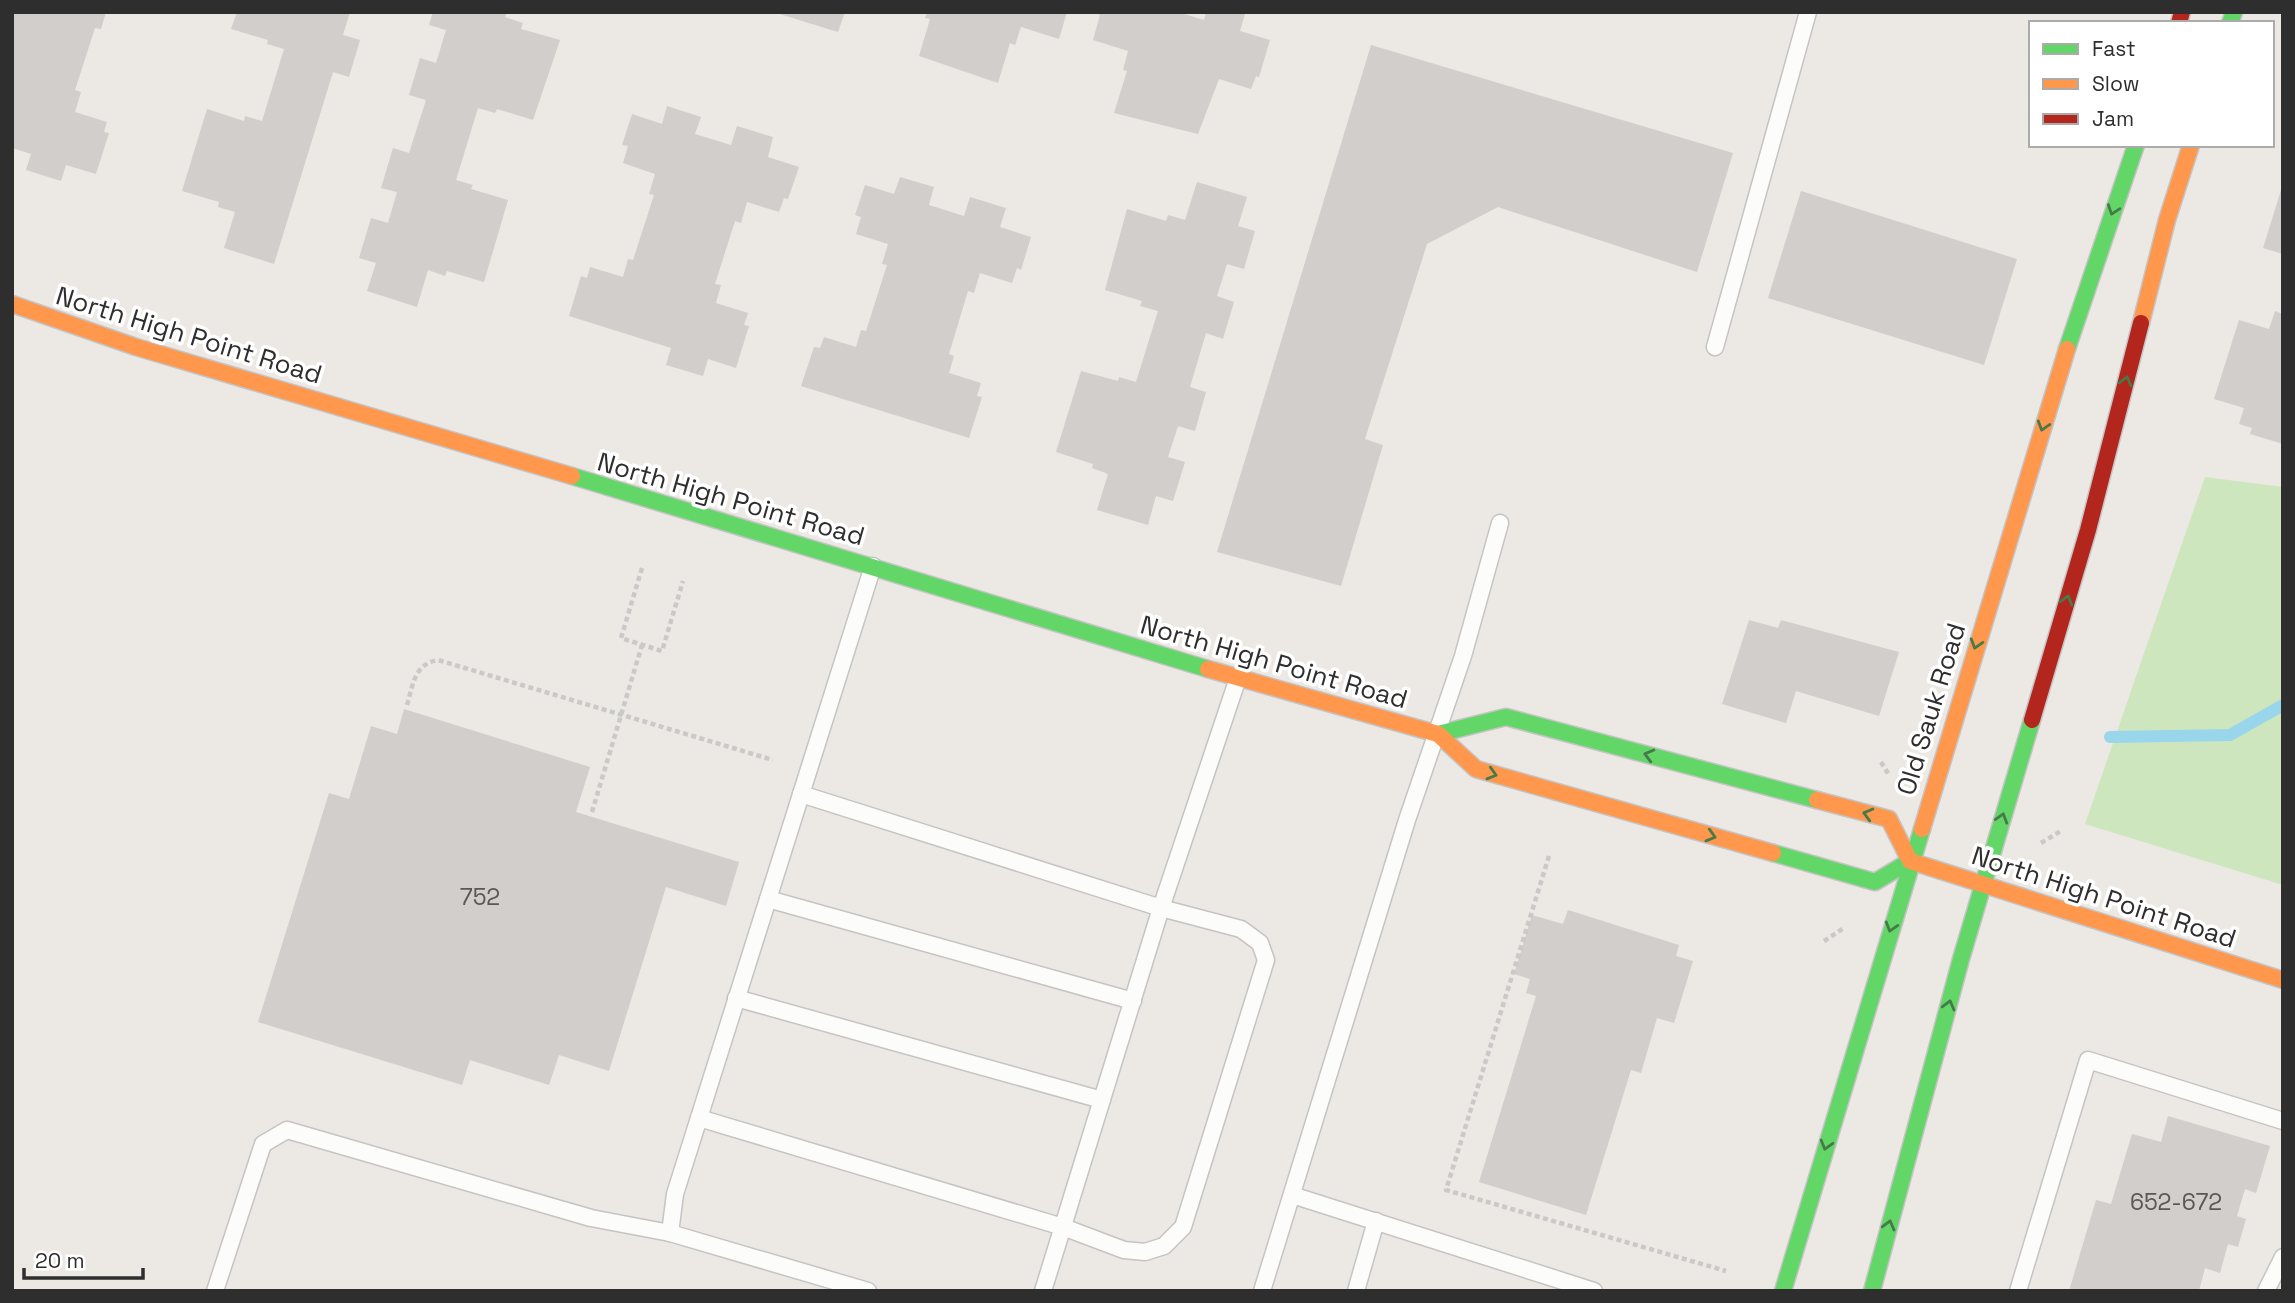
<svg xmlns="http://www.w3.org/2000/svg" width="2295" height="1303" font-family="'Space Grotesk',sans-serif">
	<style>
		.green { fill: #cee6be }
		.lines { fill: none; stroke-linecap: round; stroke-linejoin: round }
		.stream { stroke: #99d6ec; stroke-width: 12 }
		.building { fill: #d1cecb }
		.lane-casing { stroke: #c5c4c5; stroke-width: 19 }
		.fast-casing { stroke: #c5c4c5; stroke-width: 19 }
		.slow-casing { stroke: #c5c4c5; stroke-width: 19 }
		.jam-casing { stroke: #c5c4c5; stroke-width: 19 }
		.path { stroke: #c9c9c8; stroke-width: 4.5; stroke-dasharray: 5 3.5; stroke-linecap: butt }
		.lane { stroke: #fcfcfb; stroke-width: 16 }
		.fast { stroke: #63d668; stroke-width: 16 }
		.slow { stroke: #ff974d; stroke-width: 16 }
		.jam { stroke: #b3261e; stroke-width: 16 }
		.oneway { stroke: #467a48 }
		.labels { text-anchor: middle; dominant-baseline: central; stroke-width: 7; stroke-linejoin: round; paint-order: stroke }
		.number-label { font-size: 23px; fill: #585857 }
		.street-label { font-size: 26px; fill: #2e2e2e; stroke: #fff }
	</style>
	<rect width="100%" height="100%" fill="#ece8e4"/>
	<polygon class="green" points="2205,477 2283,487 2283,885 2085,824"/>
	<g class="lines">
		<polyline class="stream" points="2110,737 2230,735 2283,705"/>
	</g>
	<g class="building">
		<polygon points="12,12 106,12 101,29 95,28 75,90 81,92 75,112 107,122 104,132 109,133 96,174 66,165 61,181 26,170 31,154 12,148"/>
		<polygon points="237,12 350,12 343,35 360,40 349,77 333,72 274,264 224,248 235,212 218,207 219,202 182,191 207,109 244,121 245,116 262,121 284,49 267,44 268,40 231,29"/>
		<polygon points="433,12 507,12 505,17 523,23 521,29 560,40 533,120 497,109 495,113 478,108 456,180 473,185 471,189 508,200 484,282 447,271 445,276 428,270 417,307 367,291 376,263 359,258 371,218 388,223 397,192 381,188 393,148 409,153 426,100 409,95 420,58 436,63 446,30 429,25"/>
		<polygon points="773,12 845,12 838,32"/>
		<polygon points="927,12 1067,12 1059,39 1021,27 1015,45 1010,43 998,83 919,56 930,19 925,18"/>
		<polygon points="1093,12 1178,12 1204,20 1206,12 1239,12 1245,14 1240,31 1270,40 1259,77 1256,76 1251,89 1219,79 1198,134 1114,113 1127,71 1123,70 1128,51 1093,40 1100,15"/>
		<polygon points="1371,45 1733,153 1697,272 1498,207 1427,244 1365,439 1383,445 1341,586 1217,552"/>
		<polygon points="667,106 701,117 695,134 731,145 737,126 773,137 768,157 799,167 788,199 784,198 779,212 747,202 741,223 735,221 715,284 721,285 716,303 748,313 744,325 749,326 736,368 708,359 703,376 666,365 671,348 569,316 581,276 587,278 590,267 623,277 628,259 633,260 654,195 649,194 655,174 623,163 628,146 622,145 632,114 662,124"/>
		<polygon points="900,177 934,187 929,205 964,216 970,197 1006,208 1000,227 1031,237 1021,270 1017,268 1012,283 980,273 974,293 968,291 949,354 954,356 949,373 981,383 977,396 982,397 969,438 801,386 814,347 820,348 824,337 856,347 861,330 866,331 887,265 882,264 888,244 856,234 861,217 855,215 865,185 894,194"/>
		<polygon points="1197,182 1247,197 1238,226 1255,231 1244,269 1227,264 1217,296 1234,302 1223,339 1206,333 1190,387 1206,392 1195,431 1178,426 1168,457 1185,462 1173,501 1156,496 1148,525 1097,510 1108,474 1092,468 1093,464 1056,452 1081,371 1118,381 1119,377 1136,382 1158,311 1140,306 1142,301 1105,290 1127,209 1166,221 1168,215 1185,220"/>
		<polygon points="2282,187 2283,187 2283,254 2263,248"/>
		<polygon points="1801,191 2017,259 1984,365 1768,298"/>
		<polygon points="2275,311 2283,314 2283,444 2250,434 2252,428 2239,424 2244,408 2214,399 2239,320 2269,329"/>
		<polygon points="1749,620 1778,628 1781,620 1899,652 1879,716 1796,691 1786,723 1722,704"/>
		<polygon points="404,709 590,767 576,812 739,862 726,906 666,887 609,1071 559,1055 549,1085 470,1060 462,1085 258,1022 329,793 349,799 371,726 397,734"/>
		<polygon points="1568,910 1679,945 1676,956 1693,961 1674,1023 1657,1018 1641,1073 1631,1070 1586,1215 1479,1182 1536,996 1526,993 1530,979 1514,974 1532,915 1563,924"/>
		<polygon points="2168,1116 2270,1146 2256,1193 2245,1189 2237,1216 2246,1219 2238,1247 2228,1244 2220,1273 2205,1268 2199,1291 2069,1291 2096,1200 2111,1204 2132,1134 2161,1142"/>
	</g>
	<g class="lines">
		<defs>
			<g id="lane">
				<polyline points="1715,347 1808,12"/>
				<polyline points="768,899 1133,1001"/>
				<polyline points="736,998 1102,1100"/>
				<polyline points="699,1118 1063,1227 1124,1250 1145,1252 1164,1246 1183,1227 1266,960 1260,943 1241,929 1161,908 801,794"/>
				<polyline points="1292,1195 1594,1291"/>
				<polyline points="215,1291 263,1144 287,1130 591,1218 670,1233"/>
				<polyline points="868,1291 670,1233 675,1194 873,566"/>
				<polyline points="1043,1291 1161,908 1238,678"/>
				<polyline points="1262,1291 1407,820 1463,656 1500,523"/>
				<polyline points="1356,1291 1376,1221"/>
				<polyline points="2018,1291 2088,1060 2283,1121"/>
				<polyline points="2266,1291 2283,1257"/>
			</g>
			<g id="fast">
				<polyline points="2230,23 2234,12"/>
				<polyline points="2067,349 2136,145"/>
				<polyline points="572,476 1208,669"/>
				<polyline points="1438,734 1506,717 1817,800"/>
				<polyline points="1773,853 1875,882 1910,861"/>
				<polyline points="1783,1291 1922,829"/>
				<polyline points="1872,1291 1961,959 2032,720"/>
			</g>
			<g id="slow">
				<polyline points="12,304 136,347 572,476"/>
				<polyline points="2141,323 2167,220 2191,145"/>
				<polyline points="1208,669 1438,734 1476,769 1773,853"/>
				<polyline points="1817,800 1889,819 1910,861 2283,980"/>
				<polyline points="1922,829 2067,349"/>
			</g>
			<g id="jam">
				<polyline points="2179,23 2182,12"/>
				<polyline points="2032,720 2088,530 2141,323"/>
			</g>
		</defs>
		<use href="#lane" class="lane-casing"/>
		<use href="#fast" class="fast-casing"/>
		<use href="#slow" class="slow-casing"/>
		<use href="#jam" class="jam-casing"/>
		<g class="path">
			<polyline points="642,568 621,638 662,651 683,581"/>
			<path d="M407,705C413,685 414,664 438,660L773,760"/>
			<polyline points="1881,762 1889,775"/>
			<polyline points="592,812 642,645"/>
			<polyline points="2041,843 2061,831"/>
			<polyline points="1549,856 1446,1190 1726,1271"/>
			<polyline points="1824,941 1844,928"/>
		</g>
		<use href="#lane" class="lane"/>
		<use href="#fast" class="fast"/>
		<use href="#slow" class="slow"/>
		<use href="#jam" class="jam"/>
	</g>
	<defs><path id="oneway-chevron" d="M-2-3.5L2.5 0L-2 3.5" fill="none" stroke-width="1.6" stroke-linecap="round" stroke-linejoin="round" transform="scale(1.75)"/></defs>
	<g class="oneway">
		<use href="#oneway-chevron" transform="translate(2113 210) rotate(109)"/>
		<use href="#oneway-chevron" transform="translate(2126 381) rotate(-76)"/>
		<use href="#oneway-chevron" transform="translate(2043 426) rotate(107)"/>
		<use href="#oneway-chevron" transform="translate(2067 600) rotate(-73)"/>
		<use href="#oneway-chevron" transform="translate(1976 644) rotate(107)"/>
		<use href="#oneway-chevron" transform="translate(1649 755) rotate(-165)"/>
		<use href="#oneway-chevron" transform="translate(1492 774) rotate(16)"/>
		<use href="#oneway-chevron" transform="translate(1868 814) rotate(-165)"/>
		<use href="#oneway-chevron" transform="translate(2002 818) rotate(-73)"/>
		<use href="#oneway-chevron" transform="translate(1711 836) rotate(16)"/>
		<use href="#oneway-chevron" transform="translate(1891 927) rotate(107)"/>
		<use href="#oneway-chevron" transform="translate(1949 1005) rotate(-75)"/>
		<use href="#oneway-chevron" transform="translate(1826 1145) rotate(106)"/>
		<use href="#oneway-chevron" transform="translate(1889 1225) rotate(-75)"/>
	</g>
	<g class="labels">
		<g class="number-label">
			<text x="480" y="897">752</text>
			<text x="2176" y="1202">652-672</text>
		</g>
		<g class="street-label">
			<text transform="translate(189 335) rotate(17)">North High Point Road</text>
			<text transform="translate(731 499) rotate(16)">North High Point Road</text>
			<text transform="translate(1274 662) rotate(16)">North High Point Road</text>
			<text transform="translate(1931 709) rotate(-73)">Old Sauk Road</text>
			<text transform="translate(2104 897) rotate(18)">North High Point Road</text>
		</g>
	</g>
	<rect width="2295" height="1303" fill="none" stroke="#2e2e2e" stroke-width="28"/>
	<rect x="2029" y="21" width="245" height="126" fill="#ffffff" stroke="#ababab" stroke-width="2"/>
	<rect x="2043" y="44" width="35" height="10" fill="#63d668" stroke="#ababab" stroke-width="2"/>
	<text x="2092" y="56" font-size="21" fill="#2e2e2e">Fast</text>
	<rect x="2043" y="79" width="35" height="10" fill="#ff974d" stroke="#ababab" stroke-width="2"/>
	<text x="2092" y="91" font-size="21" fill="#2e2e2e">Slow</text>
	<rect x="2043" y="114" width="35" height="10" fill="#b3261e" stroke="#ababab" stroke-width="2"/>
	<text x="2092" y="126" font-size="21" fill="#2e2e2e">Jam</text>
	<path d="M24 1268v10h119v-10" fill="none" stroke="#2e2e2e" stroke-width="3.5"/>
	<text x="35" y="1268" font-size="21" fill="#2e2e2e" stroke="#ffffff" stroke-width="5" paint-order="stroke">20 m</text>
</svg>
